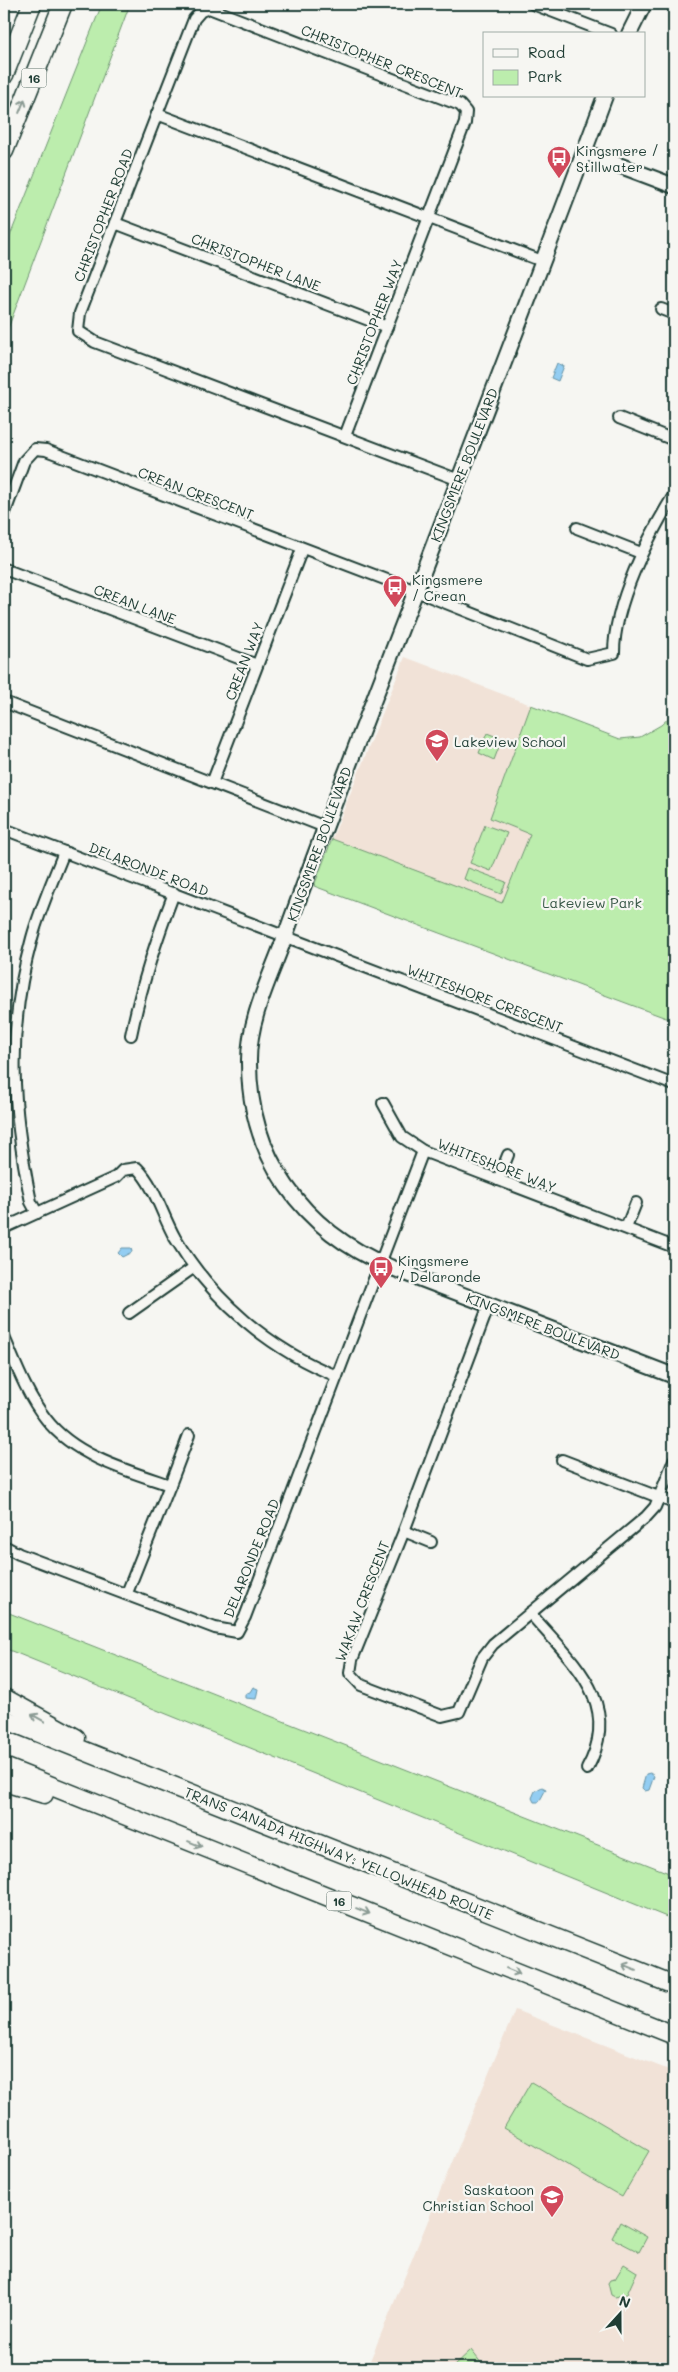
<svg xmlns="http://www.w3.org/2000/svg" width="678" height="2372" font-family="Mali,sans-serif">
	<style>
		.built { fill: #f1e2d7 }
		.green { fill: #bcedad; stroke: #6e9570 }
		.water { fill: #93cdf2; stroke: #6593a6 }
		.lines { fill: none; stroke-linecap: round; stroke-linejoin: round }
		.street-casing { stroke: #1f3d34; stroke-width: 14 }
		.secondary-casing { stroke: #1f3d34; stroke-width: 18 }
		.highway-casing { stroke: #1f3d34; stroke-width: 21 }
		.street { stroke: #f6f6f2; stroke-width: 10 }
		.secondary { stroke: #f6f6f2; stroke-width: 14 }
		.highway { stroke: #f6f6f2; stroke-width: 18 }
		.oneway { stroke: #8a9a93 }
		.labels { text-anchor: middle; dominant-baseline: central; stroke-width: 4.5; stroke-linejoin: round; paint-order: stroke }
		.shield { fill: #f6f6f2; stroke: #60746d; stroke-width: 1 }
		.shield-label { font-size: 12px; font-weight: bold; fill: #1f3d34 }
		.street-label { font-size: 14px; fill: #1f3d34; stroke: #f6f6f2 }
		.poi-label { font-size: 14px; fill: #1f3d34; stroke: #f6f6f2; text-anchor: start }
		.park-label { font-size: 14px; fill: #375746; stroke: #f6f6f2 }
	</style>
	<rect width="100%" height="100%" fill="#f6f6f2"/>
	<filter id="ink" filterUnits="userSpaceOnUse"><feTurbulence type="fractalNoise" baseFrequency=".02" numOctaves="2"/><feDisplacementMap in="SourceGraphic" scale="10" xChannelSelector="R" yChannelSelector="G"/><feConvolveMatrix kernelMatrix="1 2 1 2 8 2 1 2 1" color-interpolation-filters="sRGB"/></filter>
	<g filter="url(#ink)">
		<g class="built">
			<polygon points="405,657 531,705 490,818 530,833 502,904 332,839"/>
			<polygon points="515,2010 674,2072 674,2364 673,2368 367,2368"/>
		</g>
		<g class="green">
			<polygon points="102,4 130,4 4,339 4,251"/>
			<polygon points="531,705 620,739 640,737 661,725 674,713 674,1021 314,886 332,839 502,903 530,834 490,818"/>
			<polygon points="487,733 502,739 494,760 479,753"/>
			<polygon points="485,825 507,833 491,871 470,863"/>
			<polygon points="468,868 506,882 501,894 464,879"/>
			<polygon points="4,1611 674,1875 674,1920 4,1648"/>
			<polygon points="531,2082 649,2151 622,2197 504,2128"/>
			<polygon points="620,2222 647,2237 639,2252 612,2238"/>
			<polygon points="624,2264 637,2272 627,2294 615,2297 611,2295 608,2283 610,2280 615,2279"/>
			<polygon points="471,2350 482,2364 483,2368 456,2368 454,2366"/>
		</g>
		<g class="water">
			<polygon points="557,363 564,366 558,381 551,378"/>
			<polygon points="122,1248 131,1248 132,1252 122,1257 118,1253"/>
			<polygon points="253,1687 258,1689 256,1699 245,1698 245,1694 250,1692"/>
			<polygon points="650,1773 654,1776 649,1790 645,1791 642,1788 646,1774"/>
			<polygon points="542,1787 546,1789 539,1802 534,1802 532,1798 535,1791"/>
		</g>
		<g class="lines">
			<defs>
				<g id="street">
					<polyline points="533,4 611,34"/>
					<polyline points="157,114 194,19 201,11 209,8 460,105 466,112 465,123 345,436"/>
					<polyline points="115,223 387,327"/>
					<polyline points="661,309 674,314"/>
					<polyline points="619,418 674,440"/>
					<polyline points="459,480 95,342 78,331 80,313 157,114 542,261"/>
					<path d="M4,515L24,461L35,449L46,450L416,591L587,659L614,653C614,603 648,537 674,495"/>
					<polyline points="577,528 641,553"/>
					<polyline points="4,569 257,665"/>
					<polyline points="4,702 325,827"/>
					<polyline points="212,783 302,549"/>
					<polyline points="4,829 674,1085"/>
					<path d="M131,1035C141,986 156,940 174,893"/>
					<polyline points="383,1103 402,1137 423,1151"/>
					<polyline points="498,1180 508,1155"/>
					<path d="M37,1213L31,1202C12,1109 6,1031 32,938C40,909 53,880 64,852"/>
					<path d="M4,1228L116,1177L123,1170L137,1168C155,1186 162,1215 175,1238C212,1300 270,1350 337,1376"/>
					<polyline points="626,1228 636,1203"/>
					<polyline points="489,1305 404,1531 352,1660 350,1673 361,1685 442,1716 459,1712 482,1658 493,1644 646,1517 655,1507 674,1460"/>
					<polyline points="129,1313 193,1268"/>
					<path d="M4,1337C16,1365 27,1395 46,1419C74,1456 128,1471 170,1485L127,1593"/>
					<polyline points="562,1460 674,1503"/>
					<polyline points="170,1485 189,1435"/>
					<polyline points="404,1531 431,1542"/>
					<polyline points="4,1546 19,1554 215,1628 237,1632 245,1617 423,1151 674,1247"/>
					<path d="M530,1613C571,1661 624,1702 587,1769"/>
				</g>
				<g id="secondary">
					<polyline points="629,34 644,4"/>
					<path d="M605,96C520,326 429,554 342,783C322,836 302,889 283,942C269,980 249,1019 249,1060C248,1156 302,1230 390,1267L674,1376"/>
					<polyline points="584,152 674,186"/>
				</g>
				<g id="highway">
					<polyline points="4,75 32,4"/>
					<polyline points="4,151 63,4"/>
					<polyline points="4,1698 76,1738"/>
					<polyline points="4,1719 674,1985"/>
					<polyline points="4,1767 674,2035"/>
					<polyline points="4,1782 44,1794"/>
				</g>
			</defs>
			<use href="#street" class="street-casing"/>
			<use href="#secondary" class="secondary-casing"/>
			<use href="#highway" class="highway-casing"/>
			<use href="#street" class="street"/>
			<use href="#secondary" class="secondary"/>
			<use href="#highway" class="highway"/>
		</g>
		<defs><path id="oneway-shaft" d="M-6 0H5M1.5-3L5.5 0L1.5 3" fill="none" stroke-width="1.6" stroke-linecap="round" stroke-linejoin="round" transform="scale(1.25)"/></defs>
		<g class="oneway">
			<use href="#oneway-shaft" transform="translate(22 106) rotate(-68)"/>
			<use href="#oneway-shaft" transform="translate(38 1718) rotate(-151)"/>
			<use href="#oneway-shaft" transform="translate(195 1844) rotate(22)"/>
			<use href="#oneway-shaft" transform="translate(363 1911) rotate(22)"/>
			<use href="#oneway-shaft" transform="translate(629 1967) rotate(-158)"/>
			<use href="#oneway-shaft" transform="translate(513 1971) rotate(22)"/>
		</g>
	</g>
	<defs>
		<symbol id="bus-pin" viewBox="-11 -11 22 30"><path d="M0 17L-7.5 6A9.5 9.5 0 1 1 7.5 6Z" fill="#d1495b" stroke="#f6f6f2"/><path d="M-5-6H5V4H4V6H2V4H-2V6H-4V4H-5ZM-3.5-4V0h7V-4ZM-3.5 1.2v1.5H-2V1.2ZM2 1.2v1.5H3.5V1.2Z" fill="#fff"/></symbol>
		<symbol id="school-pin" viewBox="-11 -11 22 30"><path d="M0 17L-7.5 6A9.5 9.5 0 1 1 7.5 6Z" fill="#d1495b" stroke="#f6f6f2"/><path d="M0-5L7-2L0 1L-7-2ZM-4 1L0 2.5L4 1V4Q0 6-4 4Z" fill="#fff"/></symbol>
	</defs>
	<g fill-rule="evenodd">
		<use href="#bus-pin" x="545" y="144" width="28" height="38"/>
		<use href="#bus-pin" x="381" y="573" width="28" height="38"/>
		<use href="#school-pin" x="423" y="727" width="28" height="38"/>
		<use href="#bus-pin" x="367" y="1254" width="28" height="38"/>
		<use href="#school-pin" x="538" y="2183" width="28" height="38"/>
	</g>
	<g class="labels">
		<g class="shield">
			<rect x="21.5" y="68.5" width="25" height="19" rx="4"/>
			<rect x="326.5" y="1891.5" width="25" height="19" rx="4"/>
		</g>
		<g class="shield-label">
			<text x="34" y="78">16</text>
			<text x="339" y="1901">16</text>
		</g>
		<g class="street-label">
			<text transform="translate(382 61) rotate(22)">CHRISTOPHER CRESCENT</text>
			<text transform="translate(103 215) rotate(-69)">CHRISTOPHER ROAD</text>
			<text transform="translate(256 262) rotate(21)">CHRISTOPHER LANE</text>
			<text transform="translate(374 322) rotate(-69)">CHRISTOPHER WAY</text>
			<text transform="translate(464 465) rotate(-69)">KINGSMERE BOULEVARD</text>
			<text transform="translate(196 493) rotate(21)">CREAN CRESCENT</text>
			<text transform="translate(135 604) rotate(21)">CREAN LANE</text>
			<text transform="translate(244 661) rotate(-69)">CREAN WAY</text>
			<text transform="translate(319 844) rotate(-70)">KINGSMERE BOULEVARD</text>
			<text transform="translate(149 869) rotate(21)">DELARONDE ROAD</text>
			<text transform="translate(485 998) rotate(21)">WHITESHORE CRESCENT</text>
			<text transform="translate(497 1165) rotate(21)">WHITESHORE WAY</text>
			<text transform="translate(543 1326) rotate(21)">KINGSMERE BOULEVARD</text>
			<text transform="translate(251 1558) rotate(-68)">DELARONDE ROAD</text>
			<text transform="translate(362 1601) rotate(-69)">WAKAW CRESCENT</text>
			<text transform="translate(339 1853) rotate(22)">TRANS CANADA HIGHWAY: YELLOWHEAD ROUTE</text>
		</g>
		<g class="poi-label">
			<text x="576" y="150">Kingsmere /<tspan x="576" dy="16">Stillwater</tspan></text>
			<text x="412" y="579">Kingsmere<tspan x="412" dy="16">/ Crean</tspan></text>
			<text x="454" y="741">Lakeview School</text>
			<text x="398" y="1260">Kingsmere<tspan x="398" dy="16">/ Delaronde</tspan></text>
			<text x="534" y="2189" text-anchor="end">Saskatoon<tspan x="534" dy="16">Christian School</tspan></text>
		</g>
		<g class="park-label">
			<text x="592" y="902">Lakeview Park</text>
		</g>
	</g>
	<rect width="678" height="2372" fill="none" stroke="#f6f6f2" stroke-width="20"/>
	<rect x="10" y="10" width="658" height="2352" fill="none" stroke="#1f3d34" stroke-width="2" filter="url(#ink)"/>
	<rect x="483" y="32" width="162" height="65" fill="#f6f6f2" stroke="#a0aca6"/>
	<rect x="493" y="49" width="25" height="8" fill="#f6f6f2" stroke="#a0aca6"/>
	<text x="528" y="58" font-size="15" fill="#1f3d34">Road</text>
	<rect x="493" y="70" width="25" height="15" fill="#bcedad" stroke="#a0aca6"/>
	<text x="528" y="82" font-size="15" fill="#1f3d34">Park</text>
	<g transform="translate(620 2314) rotate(21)" stroke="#f6f6f2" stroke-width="4" paint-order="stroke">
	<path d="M0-4L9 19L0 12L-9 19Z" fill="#1f3d34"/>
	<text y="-8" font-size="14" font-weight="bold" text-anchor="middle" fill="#1f3d34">N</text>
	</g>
</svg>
